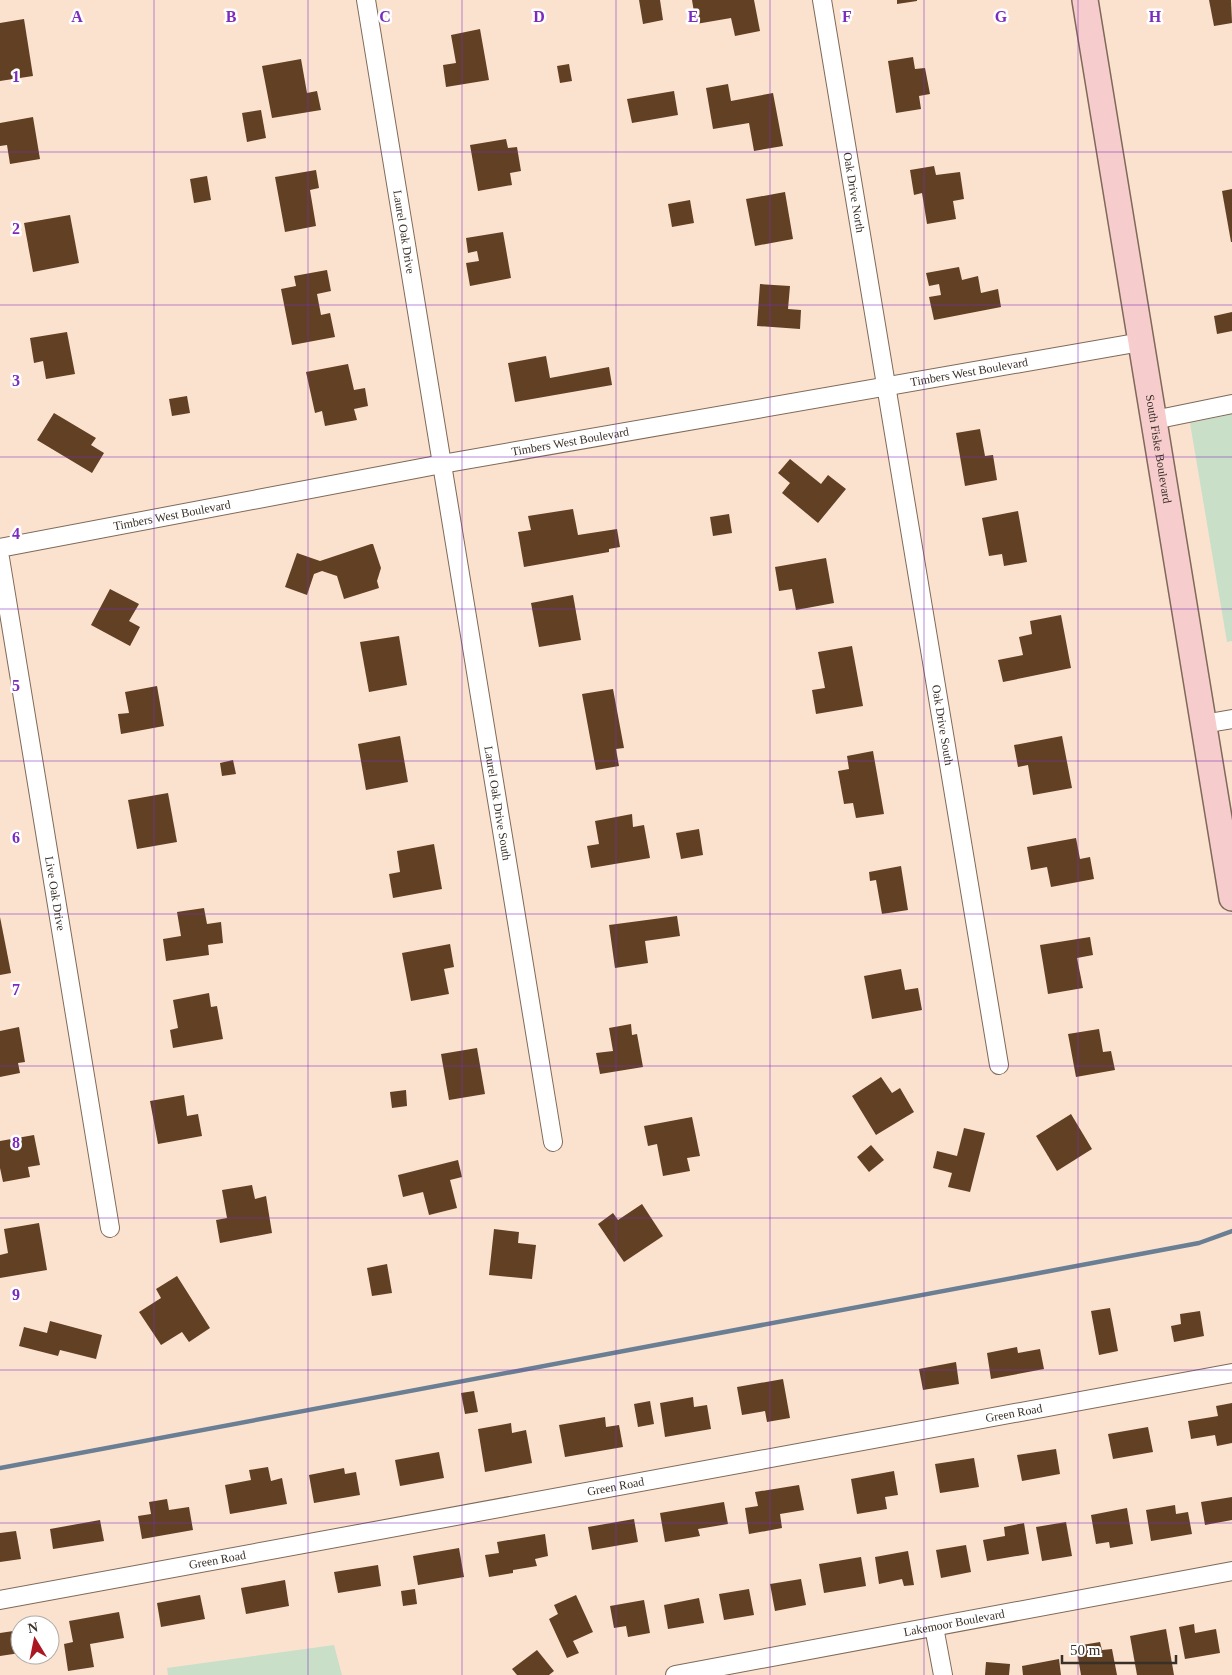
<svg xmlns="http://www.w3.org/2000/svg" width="1232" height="1675" font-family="'Times New Roman',serif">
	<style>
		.green { fill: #c9dfc8 }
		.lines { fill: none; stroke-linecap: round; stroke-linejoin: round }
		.stream { stroke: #6a7e94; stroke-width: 4.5 }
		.building { fill: #614024 }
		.street-casing { stroke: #7f6958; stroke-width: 20 }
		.secondary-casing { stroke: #7f6958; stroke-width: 28 }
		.street { stroke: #fff; stroke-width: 18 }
		.secondary { stroke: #f6cccc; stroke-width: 25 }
		.grid { fill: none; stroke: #7b2cbf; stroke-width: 1; stroke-opacity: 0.55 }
		.labels { text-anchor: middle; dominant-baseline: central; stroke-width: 5; stroke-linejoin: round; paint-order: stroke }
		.street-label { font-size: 12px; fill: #393028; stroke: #fff }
		.grid-label { font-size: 16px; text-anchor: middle; font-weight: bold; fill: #7b2cbf; stroke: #fff; stroke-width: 5; stroke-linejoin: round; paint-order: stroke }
	</style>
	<rect width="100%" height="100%" fill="#fbe2cf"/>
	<g class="green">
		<polygon points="1232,414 1232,641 1227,642 1190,423"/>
		<polygon points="334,1645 342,1675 168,1675 167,1668"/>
	</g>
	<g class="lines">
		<polyline class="stream" points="0,1468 1199,1243 1232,1231"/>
	</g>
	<g class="building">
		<polygon points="639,0 660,0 663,20 643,24"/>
		<polygon points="692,0 754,0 760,31 735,36 731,18 696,24"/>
		<polygon points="897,0 917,0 917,1 897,4"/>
		<polygon points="1209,0 1231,0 1232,23 1214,26"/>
		<polygon points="24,19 33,76 0,81 0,23"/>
		<polygon points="480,29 489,80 446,87 443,65 456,63 451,35"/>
		<polygon points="913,57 915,69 925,68 930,94 919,96 921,109 896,113 888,61"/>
		<polygon points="301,59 307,93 317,91 321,110 272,118 262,66"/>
		<polygon points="569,64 572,81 560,83 557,66"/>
		<polygon points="728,84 731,101 773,93 783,146 754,151 749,123 713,129 706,88"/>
		<polygon points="674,91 678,115 632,123 627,99"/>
		<polygon points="261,110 266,138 247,142 242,113"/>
		<polygon points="33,117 40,159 10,164 7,145 0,146 0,123"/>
		<polygon points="506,139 508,148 517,147 521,171 510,173 512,185 478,191 470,145"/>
		<polygon points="934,166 936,175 960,172 964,199 953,201 956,219 927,224 922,193 914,195 910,170"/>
		<polygon points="316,170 319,188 310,190 316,226 285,232 275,177"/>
		<polygon points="207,176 211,200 194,203 190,179"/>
		<polygon points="1232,189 1232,242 1231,242 1222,191"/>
		<polygon points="785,192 793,239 755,246 746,199"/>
		<polygon points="690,200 694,223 672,227 668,204"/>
		<polygon points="70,215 79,263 33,272 24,223"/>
		<polygon points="503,232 511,278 470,286 466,263 479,261 477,251 468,253 466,238"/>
		<polygon points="959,267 962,280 978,276 981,293 998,289 1001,307 934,320 929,297 941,295 939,284 929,286 926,273"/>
		<polygon points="327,270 331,291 317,294 321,315 330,313 335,337 292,345 281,289 296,286 294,276"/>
		<polygon points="760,284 790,286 788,309 801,310 800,329 757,326"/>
		<polygon points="1232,312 1232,331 1217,334 1214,316"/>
		<polygon points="67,332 75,374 46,379 43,361 34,363 30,338"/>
		<polygon points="546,356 550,378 609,367 612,385 515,402 508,363"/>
		<polygon points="348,364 354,390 365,388 368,406 354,409 357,420 325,426 322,411 315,413 306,372"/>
		<polygon points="187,396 190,413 172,416 169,399"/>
		<polygon points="54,413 96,438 91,445 104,453 92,473 37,440"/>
		<polygon points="980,429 985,456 993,455 997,480 965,486 956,433"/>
		<polygon points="790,459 821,484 828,475 846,489 818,523 782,493 790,483 778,473"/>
		<polygon points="573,509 578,535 617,529 620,547 609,549 609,552 524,567 518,532 531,530 528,516"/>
		<polygon points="1018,511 1027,562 1004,566 1002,554 989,556 982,518"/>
		<polygon points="729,514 732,533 713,536 710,517"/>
		<polygon points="371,544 373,544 381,568 377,581 379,588 344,599 337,576 322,571 314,574 307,595 285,587 297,553 320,561"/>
		<polygon points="826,558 834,603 796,610 792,589 779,591 775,567"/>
		<polygon points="110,589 139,604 129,621 140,627 130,646 91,625"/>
		<polygon points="573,595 581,640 539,647 531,603"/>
		<polygon points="1061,615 1071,668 1003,682 998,660 1023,655 1019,637 1032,634 1030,621"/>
		<polygon points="399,636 407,685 369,692 360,642"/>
		<polygon points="852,646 863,706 816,714 812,690 825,688 818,652"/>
		<polygon points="157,686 164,726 121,734 118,714 129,713 125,692"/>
		<polygon points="613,689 624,748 616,749 619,766 596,770 582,694"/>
		<polygon points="400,736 408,782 366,790 358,744"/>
		<polygon points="1062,736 1072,788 1033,795 1028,765 1018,767 1014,745"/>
		<polygon points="873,751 884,814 856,818 853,803 844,804 838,771 849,769 847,756"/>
		<polygon points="233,760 236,774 222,776 220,763"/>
		<polygon points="168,793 177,842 137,849 128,800"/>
		<polygon points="632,814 633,827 644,825 650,858 591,868 587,846 599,844 595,821"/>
		<polygon points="699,829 703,855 681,859 676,833"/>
		<polygon points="1076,838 1080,859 1090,857 1094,879 1051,887 1047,867 1031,870 1027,847"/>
		<polygon points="434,844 442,889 393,898 389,874 400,872 397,851"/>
		<polygon points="901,866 908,910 882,914 876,880 870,881 869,872"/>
		<polygon points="204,908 207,924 221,922 223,943 208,945 209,955 166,961 163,939 181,936 177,912"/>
		<polygon points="677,916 680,936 645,941 648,963 615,968 609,925"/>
		<polygon points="0,917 11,973 0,975"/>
		<polygon points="1090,937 1093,955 1077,958 1083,988 1048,994 1040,945"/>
		<polygon points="450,944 454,967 444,969 449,994 411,1001 402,953"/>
		<polygon points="901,969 905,990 918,988 922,1010 872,1019 864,976"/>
		<polygon points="209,993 211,1007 217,1006 223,1039 173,1048 170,1030 178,1028 173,1000"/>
		<polygon points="631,1024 632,1035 637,1034 643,1067 600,1074 596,1053 613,1051 609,1028"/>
		<polygon points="19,1027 25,1062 18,1063 20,1073 0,1077 0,1031"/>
		<polygon points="1099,1029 1103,1052 1111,1051 1115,1070 1076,1077 1068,1034"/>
		<polygon points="477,1048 485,1094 449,1100 441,1054"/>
		<polygon points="881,1077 892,1093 900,1088 914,1112 876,1135 852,1096"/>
		<polygon points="406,1090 407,1106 392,1108 390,1092"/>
		<polygon points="184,1095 187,1116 198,1114 202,1136 158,1144 150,1101"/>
		<polygon points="1071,1114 1092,1149 1057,1171 1036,1136"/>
		<polygon points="692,1117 700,1156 687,1158 690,1171 663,1176 657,1144 648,1146 644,1126"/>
		<polygon points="964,1128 985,1133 970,1192 948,1187 952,1173 933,1168 937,1151 957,1156"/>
		<polygon points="34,1135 40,1165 28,1167 30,1177 3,1182 0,1168 0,1141"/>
		<polygon points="871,1145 884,1160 869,1172 857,1157"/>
		<polygon points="458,1160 462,1177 450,1180 457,1208 429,1215 423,1192 403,1197 398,1175"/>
		<polygon points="252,1185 255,1199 266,1196 272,1233 220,1243 216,1220 227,1218 222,1190"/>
		<polygon points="642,1204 663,1236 624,1262 598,1224 613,1213 618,1220"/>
		<polygon points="39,1223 47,1270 0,1278 0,1255 8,1253 4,1229"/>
		<polygon points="494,1229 519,1232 518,1243 536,1245 532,1279 489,1275"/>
		<polygon points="387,1264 392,1293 372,1296 367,1268"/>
		<polygon points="177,1276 210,1328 189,1342 182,1332 161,1345 139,1312 161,1298 156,1289"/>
		<polygon points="1110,1308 1118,1351 1099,1355 1091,1311"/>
		<polygon points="1200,1311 1204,1336 1174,1342 1171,1326 1181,1324 1180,1314"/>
		<polygon points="50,1321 102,1335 96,1359 60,1350 58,1356 19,1346 24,1327 47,1333"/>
		<polygon points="1017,1347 1018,1353 1040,1349 1044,1369 991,1379 987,1353"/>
		<polygon points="956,1362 959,1384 923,1390 919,1369"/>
		<polygon points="783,1379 790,1418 767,1422 765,1411 742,1415 737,1387"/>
		<polygon points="474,1391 478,1412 465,1414 461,1393"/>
		<polygon points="693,1397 694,1407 707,1405 711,1429 665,1437 660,1403"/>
		<polygon points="650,1401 654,1424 638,1427 634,1404"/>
		<polygon points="1232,1403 1232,1443 1217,1446 1215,1435 1191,1439 1188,1421 1218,1416 1216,1406"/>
		<polygon points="605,1417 606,1427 619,1425 623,1447 565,1457 559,1425"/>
		<polygon points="511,1423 512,1433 526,1430 532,1463 485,1472 478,1429"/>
		<polygon points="1148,1427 1153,1452 1113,1459 1108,1434"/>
		<polygon points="1056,1449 1060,1474 1022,1481 1017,1455"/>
		<polygon points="439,1452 444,1478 400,1486 395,1460"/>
		<polygon points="974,1458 979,1487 940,1493 935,1464"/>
		<polygon points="268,1467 271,1481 282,1478 287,1504 230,1514 225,1485 251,1480 249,1470"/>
		<polygon points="344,1468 345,1474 356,1472 360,1495 314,1503 309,1475"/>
		<polygon points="894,1471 898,1495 885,1497 887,1509 857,1514 851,1479"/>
		<polygon points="799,1485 804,1510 780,1514 782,1528 749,1534 745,1508 758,1506 755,1492"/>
		<polygon points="1232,1497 1232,1520 1205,1525 1201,1502"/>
		<polygon points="167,1499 169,1510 189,1507 193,1530 142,1539 138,1516 151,1514 149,1502"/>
		<polygon points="724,1502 728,1524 698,1529 700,1536 665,1542 660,1513"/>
		<polygon points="1175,1505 1176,1514 1188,1512 1192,1534 1151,1541 1146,1510"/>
		<polygon points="1127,1508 1133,1544 1110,1548 1109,1542 1096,1544 1091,1515"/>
		<polygon points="634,1519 638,1542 592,1550 588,1527"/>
		<polygon points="100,1520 104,1541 53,1549 50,1529"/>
		<polygon points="1066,1522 1072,1556 1042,1561 1036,1527"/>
		<polygon points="1024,1523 1029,1554 987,1561 983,1540 1005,1536 1004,1527"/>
		<polygon points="16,1531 21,1559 0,1562 0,1533"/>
		<polygon points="545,1534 548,1556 535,1559 537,1566 513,1570 513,1573 489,1577 485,1555 499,1553 497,1542"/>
		<polygon points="966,1545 971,1572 941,1578 936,1550"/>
		<polygon points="459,1548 464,1577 418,1585 413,1556"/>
		<polygon points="908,1551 914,1585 904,1586 902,1579 879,1584 875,1557"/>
		<polygon points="861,1557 866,1586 824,1593 819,1564"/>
		<polygon points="378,1565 381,1586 338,1593 334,1572"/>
		<polygon points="801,1579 806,1605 775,1611 770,1584"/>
		<polygon points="285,1580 289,1606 246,1614 241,1588"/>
		<polygon points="415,1589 417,1604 403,1606 401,1591"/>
		<polygon points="749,1589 754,1615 724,1620 719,1594"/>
		<polygon points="200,1595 205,1619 161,1627 157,1603"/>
		<polygon points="576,1595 593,1632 573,1641 579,1653 567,1658 549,1619 558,1614 554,1605"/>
		<polygon points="699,1598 704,1623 668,1629 664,1605"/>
		<polygon points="644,1600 650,1633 628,1637 626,1626 614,1628 610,1606"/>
		<polygon points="119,1612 124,1638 90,1644 94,1667 68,1671 64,1644 73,1642 69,1621"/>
		<polygon points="1194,1624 1195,1633 1216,1629 1220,1653 1185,1659 1179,1627"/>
		<polygon points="1166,1629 1174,1675 1137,1675 1130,1636"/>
		<polygon points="20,1630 20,1653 0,1656 0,1633"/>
		<polygon points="1100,1642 1102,1650 1112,1649 1117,1675 1081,1675 1076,1646"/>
		<polygon points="537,1650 554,1671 549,1675 517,1675 512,1669"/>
		<polygon points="1059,1659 1061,1675 1023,1675 1022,1666"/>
		<polygon points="986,1662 1010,1664 1009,1675 985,1675"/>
	</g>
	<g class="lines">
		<defs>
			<g id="street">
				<path id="s1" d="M366,0L553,1142"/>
				<path id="s2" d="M822,0L999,1065"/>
				<polyline points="1154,420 1232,404"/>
				<path id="s3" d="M0,548L442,464L1141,342"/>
				<path id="s4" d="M0,558L110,1228"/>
				<polyline points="1203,724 1232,719"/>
				<path id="s5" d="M0,1600L1232,1373"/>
				<polyline points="934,1627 943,1675"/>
				<path id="s6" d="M675,1675L1232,1571"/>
			</g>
			<g id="secondary">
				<path id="s7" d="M1085,0L1232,898"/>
			</g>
		</defs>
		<use href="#street" class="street-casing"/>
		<use href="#secondary" class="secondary-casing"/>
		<use href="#street" class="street"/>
		<use href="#secondary" class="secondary"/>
	</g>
	<path class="grid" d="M154,0V1675M308,0V1675M462,0V1675M616,0V1675M770,0V1675M924,0V1675M1078,0V1675M0,152H1232M0,305H1232M0,457H1232M0,609H1232M0,761H1232M0,914H1232M0,1066H1232M0,1218H1232M0,1370H1232M0,1523H1232"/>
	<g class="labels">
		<g class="street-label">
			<text stroke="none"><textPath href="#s2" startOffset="195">Oak Drive North</textPath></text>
			<text stroke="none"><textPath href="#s1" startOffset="235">Laurel Oak Drive</textPath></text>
			<text stroke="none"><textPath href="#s3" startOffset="985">Timbers West Boulevard</textPath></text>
			<text stroke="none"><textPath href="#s3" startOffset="580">Timbers West Boulevard</textPath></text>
			<text stroke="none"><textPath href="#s7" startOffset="455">South Fiske Boulevard</textPath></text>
			<text stroke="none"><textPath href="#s3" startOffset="175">Timbers West Boulevard</textPath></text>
			<text stroke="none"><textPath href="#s2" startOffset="735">Oak Drive South</textPath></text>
			<text stroke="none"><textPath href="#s1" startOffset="814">Laurel Oak Drive South</textPath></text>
			<text stroke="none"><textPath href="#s4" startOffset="340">Live Oak Drive</textPath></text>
			<text stroke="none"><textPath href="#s5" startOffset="1031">Green Road</textPath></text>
			<text stroke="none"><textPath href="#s5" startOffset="626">Green Road</textPath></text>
			<text stroke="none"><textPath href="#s5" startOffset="221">Green Road</textPath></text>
			<text stroke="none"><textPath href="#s6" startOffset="284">Lakemoor Boulevard</textPath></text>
		</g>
	</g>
	<g class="grid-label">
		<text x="77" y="22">A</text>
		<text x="231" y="22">B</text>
		<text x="385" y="22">C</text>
		<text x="539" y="22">D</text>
		<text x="693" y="22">E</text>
		<text x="847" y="22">F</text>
		<text x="1001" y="22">G</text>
		<text x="1155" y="22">H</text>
		<text x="16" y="82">1</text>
		<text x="16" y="234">2</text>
		<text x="16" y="386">3</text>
		<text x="16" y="539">4</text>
		<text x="16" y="691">5</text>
		<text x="16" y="843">6</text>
		<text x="16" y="995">7</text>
		<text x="16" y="1148">8</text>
		<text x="16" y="1300">9</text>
	</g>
	<g transform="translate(35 1640) rotate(350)"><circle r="24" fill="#ffffff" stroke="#b0aca9"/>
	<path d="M0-4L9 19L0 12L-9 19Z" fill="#ab1720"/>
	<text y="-8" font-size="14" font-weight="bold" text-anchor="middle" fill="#393028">N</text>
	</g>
	<path d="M1062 1655v8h114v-8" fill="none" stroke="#393028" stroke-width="2.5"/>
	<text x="1070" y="1655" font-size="15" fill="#393028" stroke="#ffffff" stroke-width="4" paint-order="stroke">50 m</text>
</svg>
